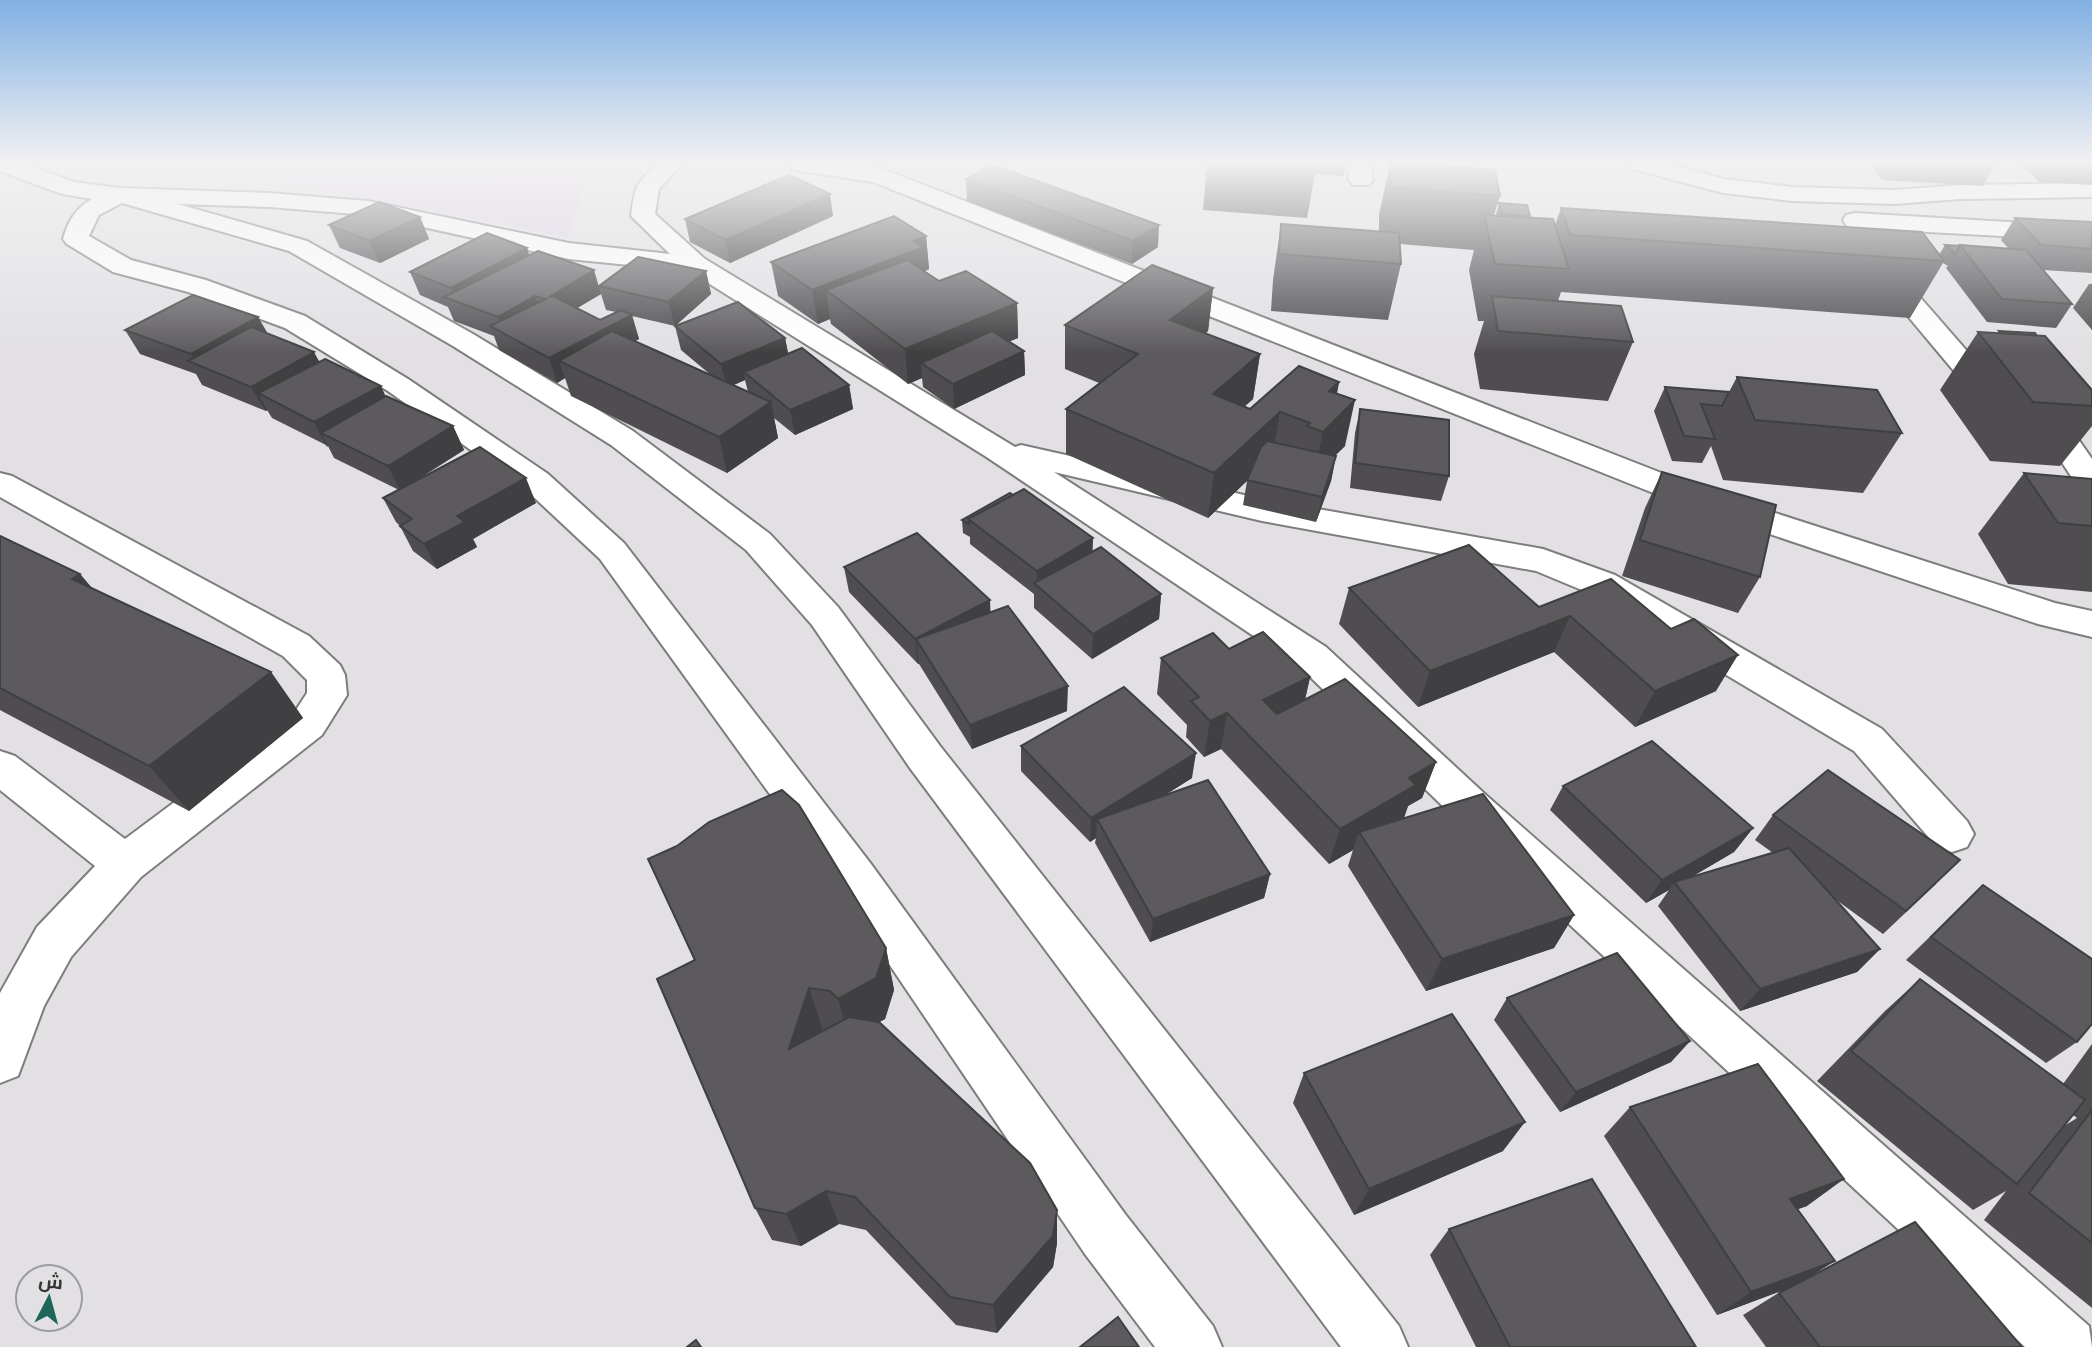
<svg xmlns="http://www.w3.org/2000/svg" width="2092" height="1347" font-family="'Roboto Condensed',Cairo,sans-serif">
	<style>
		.education { fill: #ddd2e6 }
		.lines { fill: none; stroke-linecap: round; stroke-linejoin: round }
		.minor-casing { stroke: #7e7c7f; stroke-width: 4 }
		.minor { fill: #fff; fill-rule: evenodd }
		.wall { fill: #4f4d50; fill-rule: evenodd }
		.shaded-wall { fill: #403f41 }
		.building { fill: #5c5a5d; stroke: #403f41; stroke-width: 2 }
	</style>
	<rect width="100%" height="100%" fill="#e2e0e3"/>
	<polygon class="education" points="182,164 591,164 568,237"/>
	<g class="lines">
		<defs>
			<g id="minor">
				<path d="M0,164H25L74,182L120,188L269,193L368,201L569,243L670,254L631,216C635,186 635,185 657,164H682L659,189L655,214L705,259L1015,447L1021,445L1262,499L1543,549L1615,575L1882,729L1967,821L1974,834L1967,847L1952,852L1937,847L1854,751L1589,593L1536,571L1262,521L1054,472L1326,647L1487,796L2089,1326L2092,1347H2025L1457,820L1300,667L985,456L689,271L569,259L368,215L269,207L178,204L307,241L473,334L633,431L770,534L838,607L940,746L1399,1326L1408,1347H1341L910,768L812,625L746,550L611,445L453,346L289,251L122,203L99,215L89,236L131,260L206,280L305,316L408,379L548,474L624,543L871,864L1125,1214L1213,1326L1222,1347H1155L1085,1254L839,890L600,559L524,488L388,391L285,328L188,292L113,272L67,244L63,239C68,221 76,208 92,199L62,194L0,171Z"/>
				<polygon points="790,164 870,164 1710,492 2055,603 2092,611 2092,637 2038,624 1686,506 873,182 801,171 793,169"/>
				<polygon points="1348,164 1370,164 1373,180 1369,185 1353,185 1349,180"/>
				<polygon points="1630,164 1669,164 1724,179 1792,187 1894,190 1960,185 2092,183 2092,197 1960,199 1894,204 1792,201 1723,193 1633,169"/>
				<polygon points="1855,213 2092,227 2092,241 1873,229 1905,280 1973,358 2049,397 2092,459 2092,493 2080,490 2027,409 1953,370 1886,290 1843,220 1846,215"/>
				<polygon points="0,473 12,476 309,636 340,665 345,675 347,695 322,735 141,877 71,957 44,1006 18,1076 0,1083 0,993 37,927 95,866 0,790 0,751 15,756 125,839 294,713 307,693 307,680 283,656 0,497"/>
			</g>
		</defs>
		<use href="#minor" class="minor-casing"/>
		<use href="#minor" class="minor"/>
	</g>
	<g class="wall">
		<polygon points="1207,164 1346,164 1344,176 1315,174 1307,218 1203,210"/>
		<polygon points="1390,164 1421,164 1500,196 1494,215 1496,215 1499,203 1530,216 1529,218 1555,225 1561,208 1939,255 1945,245 2009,249 2001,240 2015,218 2092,222 2092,273 2043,270 2072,304 2056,328 1987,322 1946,268 1948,266 1943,263 1910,318 1561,292 1558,301 1633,342 1608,401 1480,389 1474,354 1484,321 1478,321 1469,270 1474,250 1400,244 1401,264 1388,320 1271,311 1273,280 1281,224 1379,232 1379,215"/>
		<polygon points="1870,164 1995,164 1983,186 1882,180"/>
		<polygon points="2021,164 2092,164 2092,185 2039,182"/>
		<polygon points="966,179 1158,247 1132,264 967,201"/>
		<polygon points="833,216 730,263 690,242 685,219"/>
		<polygon points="420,217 429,239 380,263 340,248 329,225"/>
		<polygon points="926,236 929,269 925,271 925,272 939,281 1017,303 1018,338 1009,341 1024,351 1025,375 954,409 923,387 922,378 908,384 831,324 830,319 818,324 778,296 771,262"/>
		<path d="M529,255L599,286L706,271L711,294L675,326L632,316L639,339L635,341L712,376L681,350L675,326L785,338L788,354L849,385L853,409L795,435L774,418L778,438L727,473L571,396L565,378L557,383L499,350L494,336L454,321L448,307L420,295L410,272ZM601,294L606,310L616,312L600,320L577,308ZM745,380L748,392L733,385Z"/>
		<polygon points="2089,284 2092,284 2092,330 2073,308"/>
		<polygon points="1213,288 1208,331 1205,334 1260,354 1253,399 1245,406 1250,409 1339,382 1337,394 1345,446 1334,456 1336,456 1331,481 1316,522 1243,505 1247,481 1208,518 1066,454 1066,409 1099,383 1065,369 1065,325"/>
		<polygon points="258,317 268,334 386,396 453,426 464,450 417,480 536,503 473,539 477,547 437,569 413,551 400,526 396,522 383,498 399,490 334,458 328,446 272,418 267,410 266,411 202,385 196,374 140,354 125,330"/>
		<polygon points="1999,331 2092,390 2092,426 2060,466 1990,461 1940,390 1978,332 1998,333"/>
		<polygon points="1737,377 1902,433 1863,493 1723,480 1711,446 1702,463 1672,461 1654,411 1665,387 1729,392"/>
		<polygon points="1360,409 1449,476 1441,501 1350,488 1355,433"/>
		<polygon points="1662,472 1760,577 1738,613 1622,576 1645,508"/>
		<polygon points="2024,473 2092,479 2092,592 2008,584 1978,534"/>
		<polygon points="1010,493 1093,538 1092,552 1161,594 1159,619 1092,659 1034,608 1034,594 970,544 970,537 963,533 962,520"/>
		<polygon points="0,536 80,574 92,588 271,672 303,718 189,811 0,710"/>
		<polygon points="844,567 990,613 1067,711 972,749 919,664 918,664 849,592"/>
		<polygon points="1611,579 1716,691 1635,727 1554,652 1418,707 1339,624 1349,588 1539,607"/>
		<polygon points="1229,649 1310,677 1305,700 1436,762 1422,798 1408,806 1404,818 1574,915 1554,948 1426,991 1348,866 1353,850 1329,864 1221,749 1204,757 1186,737 1187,725 1157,694 1161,658"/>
		<polygon points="1021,746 1192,778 1165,795 1270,874 1264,898 1150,942 1095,843 1096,838 1090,842 1021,771"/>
		<polygon points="1563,786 1753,828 1734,852 1690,878 1773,853 1755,840 1773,815 1936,884 1883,934 1835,899 1880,949 1857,972 1740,1011 1658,906 1669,890 1646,903 1550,810"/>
		<polygon points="648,859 886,948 894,990 885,1019 879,1022 1057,1243 1053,1267 997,1333 956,1325 866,1230 839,1224 801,1246 772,1240 755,1208 694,960"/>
		<polygon points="1983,885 2077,1042 2046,1063 1906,960"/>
		<path d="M1920,979L2063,1084L2092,1044V1308L1984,1220L2006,1191L1973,1210L1817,1081L1885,1011ZM2073,1115L2077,1118L2064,1126Z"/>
		<polygon points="1507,998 1690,1041 1671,1062 1560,1112 1494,1020"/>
		<polygon points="1304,1073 1503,1151 1354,1215 1293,1103"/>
		<polygon points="1630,1107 1807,1206 1797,1209 1811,1276 2022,1347 1766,1347 1743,1315 1785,1289 1717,1315 1604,1136"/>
		<polygon points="1449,1229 1696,1347 1476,1347 1430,1255"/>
	</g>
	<g class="shaded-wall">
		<polygon points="830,194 833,216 730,263 725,240"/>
		<polygon points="420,217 429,239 380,263 369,241"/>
		<polygon points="1159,225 1158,247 1132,264 1133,241"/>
		<polygon points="926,236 929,269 925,271 926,280 826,290 830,319 818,324 812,290 913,241"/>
		<polygon points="527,248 535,271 456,302 451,288"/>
		<polygon points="594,270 601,294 557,320 549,297"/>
		<polygon points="706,271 711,294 675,326 668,302"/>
		<polygon points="1213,288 1208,331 1166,364 1170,320"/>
		<polygon points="535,296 544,319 504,334 498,317"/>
		<polygon points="1017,303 1018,338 935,373 921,363 922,378 908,384 905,349"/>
		<polygon points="632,315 639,339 580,371 559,361 565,378 557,383 549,358"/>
		<polygon points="258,317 271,340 198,365 191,354"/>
		<polygon points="785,338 790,362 744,372 745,380 727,388 721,364"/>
		<polygon points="1024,351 1025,375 954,409 953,384"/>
		<polygon points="314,352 327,376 258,393 267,410 266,411 251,387"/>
		<polygon points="1260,354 1253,399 1208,439 1213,394"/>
		<polygon points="1339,382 1330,425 1355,400 1345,446 1313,478 1323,432 1329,391"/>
		<polygon points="849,385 853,409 795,435 790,410"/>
		<polygon points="381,386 392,410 321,433 328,446 327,447 314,422"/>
		<polygon points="771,402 778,438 727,473 719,437"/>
		<polygon points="1280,412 1272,457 1208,518 1214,473"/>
		<polygon points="453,426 464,450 400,490 388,466"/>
		<polygon points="1336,456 1331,481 1316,522 1322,497"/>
		<polygon points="526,478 536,503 473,539 477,547 437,569 424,544 457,516"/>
		<polygon points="1093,538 1092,563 1037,586 1037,571"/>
		<polygon points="80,574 118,620 72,579"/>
		<polygon points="1161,594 1159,619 1092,659 1093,634"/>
		<polygon points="990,600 991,625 916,639 919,664 918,664 915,639"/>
		<polygon points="1570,616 1554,652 1418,707 1430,671"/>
		<polygon points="1738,655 1716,691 1635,727 1655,691"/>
		<polygon points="271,672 303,718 189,811 149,766"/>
		<polygon points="1310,677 1302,713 1256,736 1263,700"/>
		<polygon points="1068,686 1067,711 972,749 970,725"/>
		<polygon points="1227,713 1221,749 1204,757 1210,721"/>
		<polygon points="1196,753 1192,778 1105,833 1097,819 1096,838 1090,842 1091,818"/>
		<polygon points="1436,762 1422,798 1408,806 1403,820 1359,832 1353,850 1329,864 1340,829 1409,778"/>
		<polygon points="1753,828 1734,852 1677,885 1674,882 1669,890 1646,903 1662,880"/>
		<polygon points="1270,874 1264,898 1150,942 1153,919"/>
		<polygon points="1574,915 1554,948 1426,991 1442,959"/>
		<polygon points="886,948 894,990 885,1019 849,1039 838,999"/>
		<polygon points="1880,949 1857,972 1740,1011 1760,989"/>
		<polygon points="809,988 822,1028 802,1088 789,1049"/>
		<polygon points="1690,1041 1671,1062 1560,1112 1576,1092"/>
		<polygon points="1525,1122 1503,1151 1354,1215 1369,1189"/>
		<polygon points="1844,1179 1807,1206 1755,1225 1790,1199"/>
		<polygon points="826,1191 839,1224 801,1246 786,1214"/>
		<polygon points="1057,1210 1057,1243 1053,1267 997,1333 993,1305"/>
		<polygon points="1835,1261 1797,1285 1717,1315 1751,1292"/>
	</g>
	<g class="building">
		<polygon points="1390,164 1421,164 1495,170 1500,196 1391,187"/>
		<polygon points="993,165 1159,225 1133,241 966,179"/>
		<polygon points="789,175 830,194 725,240 685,219"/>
		<polygon points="379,202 420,217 369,241 329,225"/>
		<polygon points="1499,203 1527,205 1530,216 1502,214"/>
		<polygon points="1561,208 1922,232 1944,261 1570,235"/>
		<polygon points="1484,215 1553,219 1569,269 1495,264"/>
		<polygon points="894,216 926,236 913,241 923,247 812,290 771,262"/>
		<polygon points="2015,218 2092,222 2092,249 2041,245"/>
		<polygon points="1281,224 1399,233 1401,264 1279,254"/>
		<polygon points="487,233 527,248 451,288 410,272"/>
		<polygon points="1945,245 1960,246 1955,254"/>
		<polygon points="1960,245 2026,250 2072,304 2002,299"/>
		<polygon points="538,251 594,270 549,297 553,296 600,320 621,310 632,315 549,358 490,326 546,299 535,296 498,317 444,297"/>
		<polygon points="638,257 706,271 668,302 599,286"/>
		<polygon points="907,260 939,281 966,271 1017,303 905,349 826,290"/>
		<polygon points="1152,265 1213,288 1170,320 1260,354 1213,394 1250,409 1299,366 1339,382 1329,391 1355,400 1323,432 1307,426 1310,423 1280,412 1214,473 1066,409 1138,354 1065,325"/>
		<polygon points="193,295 258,317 191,354 125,330"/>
		<polygon points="1492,296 1621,306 1633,342 1498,331"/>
		<polygon points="738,302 785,338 721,364 675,326"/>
		<polygon points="251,327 314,352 251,387 188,361"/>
		<polygon points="612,331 771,402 719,437 559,361"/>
		<polygon points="992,331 1024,351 953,384 921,363"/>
		<polygon points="1999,331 2035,333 2037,336 2001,333"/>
		<polygon points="1978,332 2045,336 2092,390 2092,406 2033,402"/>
		<polygon points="802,348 849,385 790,410 744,372"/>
		<polygon points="325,359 381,386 314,422 258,393"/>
		<polygon points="1737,377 1877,390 1902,433 1755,420"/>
		<polygon points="1665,387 1729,392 1722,406 1701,404 1715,439 1684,436"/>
		<polygon points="386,396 453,426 388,466 321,433"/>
		<polygon points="1360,409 1449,420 1449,476 1355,463"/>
		<polygon points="1267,441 1336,456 1322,497 1247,480 1261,447"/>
		<polygon points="480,447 526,478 457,516 465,522 424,544 400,526 412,519 383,498"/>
		<polygon points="1662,472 1776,505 1760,577 1640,540"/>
		<polygon points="2024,473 2092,479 2092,526 2058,523"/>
		<polygon points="1024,489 1093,538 1037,571 968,519"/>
		<polygon points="1010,493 1013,495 968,519 969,524 962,520"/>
		<polygon points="917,533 990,600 915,639 844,567"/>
		<polygon points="0,536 80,574 72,579 271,672 149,766 0,688"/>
		<polygon points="1469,545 1539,607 1611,579 1671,629 1694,619 1738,655 1655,691 1570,616 1430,671 1349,588"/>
		<polygon points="1101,547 1161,594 1093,634 1034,583"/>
		<polygon points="1008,606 1068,686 970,725 916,639"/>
		<polygon points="1263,632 1310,677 1263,700 1277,714 1345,679 1436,762 1409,778 1416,785 1340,829 1227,713 1210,721 1191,701 1199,697 1161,658 1213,633 1229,649"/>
		<polygon points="1124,687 1196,753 1091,818 1021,746"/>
		<polygon points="1652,741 1753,828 1662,880 1563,786"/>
		<polygon points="1828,770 1960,860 1906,911 1773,815"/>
		<polygon points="1208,780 1270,874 1153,919 1097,819"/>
		<polygon points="782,790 799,805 886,948 876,978 838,999 830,991 809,988 789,1049 849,1017 879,1022 1030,1163 1057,1210 1053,1236 993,1305 950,1297 855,1197 826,1191 786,1214 755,1208 657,979 695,960 648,859 677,846 709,822"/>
		<polygon points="1483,794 1574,915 1442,959 1359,832"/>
		<polygon points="1789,848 1880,949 1760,989 1674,882"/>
		<polygon points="1983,885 2092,959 2092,1024 2077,1042 1931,937"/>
		<polygon points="1617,953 1690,1041 1576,1092 1507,998"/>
		<polygon points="1920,979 2085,1100 2017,1184 1851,1051"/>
		<polygon points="1452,1014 1525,1122 1369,1189 1304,1073"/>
		<polygon points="1758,1064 1844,1179 1790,1199 1835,1261 1751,1292 1630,1107"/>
		<polygon points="2092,1110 2092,1243 2029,1193"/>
		<polygon points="1592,1179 1696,1347 1510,1347 1449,1229"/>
		<polygon points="1915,1222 2022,1347 1820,1347 1779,1293"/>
		<polygon points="1118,1317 1139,1347 1080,1347"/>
		<polygon points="696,1340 701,1347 687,1347"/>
	</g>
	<linearGradient id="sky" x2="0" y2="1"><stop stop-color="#81b0e3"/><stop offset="0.46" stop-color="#f2f1f2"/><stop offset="1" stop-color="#f2f1f2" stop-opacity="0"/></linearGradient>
	<rect width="2092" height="353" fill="url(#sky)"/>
	<g transform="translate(49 1298) rotate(6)"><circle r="33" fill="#e2e0e3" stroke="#9d9c9e" stroke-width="2"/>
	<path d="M0-5L12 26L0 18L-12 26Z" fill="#1e665a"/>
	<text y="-10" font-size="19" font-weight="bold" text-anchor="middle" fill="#363536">ش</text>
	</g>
</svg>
